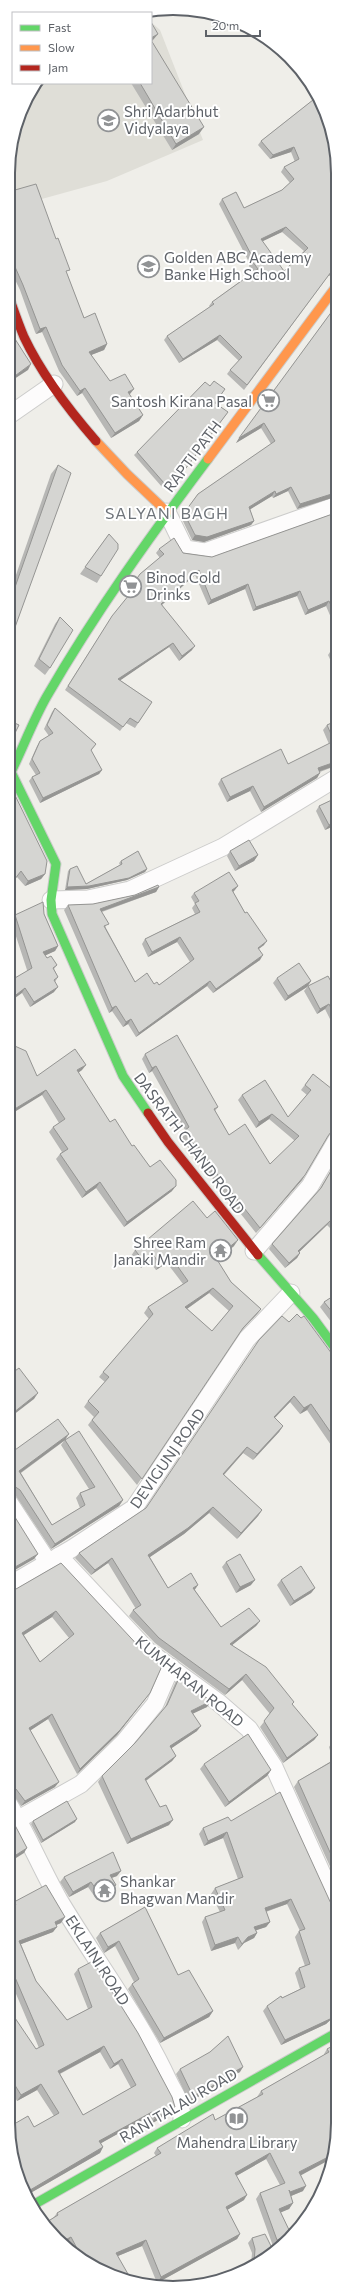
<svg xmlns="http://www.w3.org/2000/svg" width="346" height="2296" font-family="Commissioner,sans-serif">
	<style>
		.education { fill: #dfded7 }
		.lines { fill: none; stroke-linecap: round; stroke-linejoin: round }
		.street-casing { stroke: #cccccb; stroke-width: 19 }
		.fast-casing { stroke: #cbcbca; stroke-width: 11 }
		.slow-casing { stroke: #cbcbca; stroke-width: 11 }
		.jam-casing { stroke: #cbcbca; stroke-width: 11 }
		.street { stroke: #fdfcfc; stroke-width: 17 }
		.fast { stroke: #63d668; stroke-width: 9 }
		.slow { stroke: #ff974d; stroke-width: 9 }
		.jam { stroke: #b3261e; stroke-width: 9 }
		.wall { fill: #b7b7b5; fill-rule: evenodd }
		.shaded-wall { fill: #959593 }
		.building { fill: #d5d5d2; stroke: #959593; fill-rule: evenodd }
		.labels { text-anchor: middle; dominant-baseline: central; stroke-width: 4; stroke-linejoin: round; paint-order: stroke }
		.poi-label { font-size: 15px; fill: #5e6268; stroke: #fff; text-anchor: start }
		.street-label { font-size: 15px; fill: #5e6268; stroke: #fff }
		.neighbourhood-label { font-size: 16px; letter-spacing: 1px; fill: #6f747a; stroke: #fff }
		.rim { fill: none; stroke: #5e6268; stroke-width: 2 }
	</style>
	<rect width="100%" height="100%" fill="#efeee9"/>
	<polygon class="education" points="151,22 160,30 203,140 107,181 20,205 8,169 8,162 25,100 38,83 151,83"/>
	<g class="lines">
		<defs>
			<g id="street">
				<polyline points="8,416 54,384"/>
				<polyline points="167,512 185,549 205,552 338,505"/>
				<polyline points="51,900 88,899 130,890 223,847 338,777"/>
				<polyline points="254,1251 310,1186 338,1138"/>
				<polyline points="8,1501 48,1562"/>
				<polyline points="59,1556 148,1651 218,1702 249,1729 274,1767 338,1909"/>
				<polyline points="8,1586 73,1548 134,1508 247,1339 291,1293"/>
				<path d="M8,1803C27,1834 41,1868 59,1900C95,1960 138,2016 168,2080C176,2097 181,2099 182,2119"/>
				<polyline points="17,1820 81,1784 124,1742 155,1704 171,1667"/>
			</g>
			<g id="fast">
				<polyline points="11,772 56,864 51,900 52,914 123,1076 148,1113"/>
				<path d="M8,778C22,751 32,722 47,696C95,613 151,535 208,459"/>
				<polyline points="258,1255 313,1318 338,1352"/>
				<polyline points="33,2205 338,2032"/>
			</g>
			<g id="slow">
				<polyline points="96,441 127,474 167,512"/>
				<polyline points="208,459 338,284"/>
			</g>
			<g id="jam">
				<path d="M8,294C13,308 18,323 24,337C42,375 69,410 96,441"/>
				<polyline points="148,1113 168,1142 258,1255"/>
			</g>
		</defs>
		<use href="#street" class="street-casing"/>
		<use href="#fast" class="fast-casing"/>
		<use href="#slow" class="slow-casing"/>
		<use href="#jam" class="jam-casing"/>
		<use href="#street" class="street"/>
		<use href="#fast" class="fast"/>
		<use href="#slow" class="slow"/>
		<use href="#jam" class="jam"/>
	</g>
	<g class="wall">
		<polygon points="226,20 241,24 233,29"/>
		<polygon points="151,22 153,40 152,41 199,134 172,150 131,83 151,83"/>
		<path d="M318,96L338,162V272L328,276L244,390L227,374L230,370L239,361L217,340L179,363L164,340L167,336L210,307L209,306L212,302L253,272L249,266L250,264L219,204L222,199L244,208L282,190L290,183L281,172L284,167L295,162L291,152L270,159L258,145L261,141ZM282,232L304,251L284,271L262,241Z"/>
		<polygon points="8,192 67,274 84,318 107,344 104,350 91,355 110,381 129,394 143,415 139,421 111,438 82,393 77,396 59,371 42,332 36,334 35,332 20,290 8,265"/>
		<polygon points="338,303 338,496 297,509 288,491 273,498 272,496 250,509 254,521 251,525 204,542 192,540 181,517 198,494 271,444 261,428 236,443"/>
		<polygon points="215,403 180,476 162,487 134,455 137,452"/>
		<polygon points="58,465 8,638 8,598 51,474"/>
		<polygon points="338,512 338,557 334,558 338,564 338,634 326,606 305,615 297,596 253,611 245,589 208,605 195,575 162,605 192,650 179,661 169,647 120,680 152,702 135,728 126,723 120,731 65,690 109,621 130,594 128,592 140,574 160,558 156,553 159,549 212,557"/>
		<polygon points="109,534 101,576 97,583 80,574"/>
		<polygon points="60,617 50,668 45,675 34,666 55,624"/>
		<polygon points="338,647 338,676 328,655 332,649"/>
		<polygon points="55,708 96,744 91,751 102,770 99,774 40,803 29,781 32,777 36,775 29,764 37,746 40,741 49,736 44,729 52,712"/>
		<polygon points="338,720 338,765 320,772 317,778 261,812 250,791 227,802 218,784 221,779 288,764 329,744 323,730 327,725"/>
		<polygon points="8,785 45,874 41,879 25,886 17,877"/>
		<polygon points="338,797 338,824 325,830 316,811 319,806"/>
		<polygon points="230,851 258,855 254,861 235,871 227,856"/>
		<polygon points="121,861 147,869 145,872 127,880 87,889 65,890 68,871 70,869 86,884 120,865 119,863"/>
		<polygon points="238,886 233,892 264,945 259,949 260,960 213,993 207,986 136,1037 128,1024 123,1027 112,1011 109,1013 64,910 68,905 93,904 135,895 159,887 156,892 102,912 106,928 135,982 154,984 159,985 190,962 177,942 148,957 142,944 145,939 195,914 192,908 195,904 191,897 194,893"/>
		<polygon points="44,914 58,946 55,951 45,955 47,958 57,965 54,969 58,977 55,982 54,992 30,1007 22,993 27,970 11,921 15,915"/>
		<polygon points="277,978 311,981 307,987 285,1001 273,983"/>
		<polygon points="338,985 338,1027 335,1029 325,1009 317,1014 304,991 308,986 334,987"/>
		<polygon points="145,1054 218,1107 215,1111 229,1135 270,1164 295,1141 269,1119 256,1128 238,1100 242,1095 288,1117 307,1095 301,1090 313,1074 327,1137 302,1180 256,1233 209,1174 195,1151 192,1153 184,1142 180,1136 185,1130 152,1071 149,1073 142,1059"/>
		<polygon points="338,1056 338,1066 333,1062"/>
		<polygon points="82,1070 78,1073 110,1122 172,1191 124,1227 96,1188 82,1198 56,1159 60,1154 62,1152 49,1132 53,1127 59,1123 42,1095 37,1076"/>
		<polygon points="338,1158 338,1204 336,1206 338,1208 338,1222 331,1229 327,1225 299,1252 300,1253 297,1258 285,1268 269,1249 272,1244 319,1190"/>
		<path d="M207,1218L234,1246L217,1260L231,1282L261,1309L257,1314L239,1333L137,1485L88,1425L94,1417L84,1407L88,1401L105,1382L99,1377L103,1372L149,1319L144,1313L148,1307L183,1284L167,1263L156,1270L149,1261L141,1268L131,1256L135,1250ZM209,1293L229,1311L212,1331L187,1309Z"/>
		<polygon points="338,1288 338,1331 320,1307 324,1302 336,1294 335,1292"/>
		<polygon points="289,1322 332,1354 338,1356 338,1460 331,1452 333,1448 307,1410 300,1414 290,1402 274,1418 283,1426 279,1432 253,1460 243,1453 224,1475 262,1510 258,1516 237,1539 209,1513 184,1534 150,1557 168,1588 195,1590 221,1627 260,1621 256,1626 232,1645 292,1705 318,1735 314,1740 283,1763 260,1727 270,1714 242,1680 225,1695 155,1643 129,1616 133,1610 136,1609 108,1563 91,1575 75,1558 79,1553 146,1508"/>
		<path d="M66,1439L123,1500L119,1506L51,1549L16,1496L10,1491L8,1489V1455ZM64,1441L61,1445L89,1489L80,1493L76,1498L80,1508L52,1525L21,1473Z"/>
		<polygon points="226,1562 251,1585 236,1593 222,1567"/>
		<path d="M61,1563L150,1693L117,1735L77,1774L48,1719L30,1730L55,1787L21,1806L13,1794H8V1589H16ZM52,1617L69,1638L40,1662L24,1635Z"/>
		<polygon points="281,1580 315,1588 311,1593 290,1606 277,1585"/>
		<polygon points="179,1678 207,1707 193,1713 197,1731 171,1748 176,1756 172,1761 146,1781 169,1825 127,1844 98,1782 102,1776 135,1743 164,1709 175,1683"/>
		<polygon points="338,1740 338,1884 294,1787 298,1781 333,1760 329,1747 333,1741"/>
		<polygon points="204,1764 271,1770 267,1776 225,1807 200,1769"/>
		<polygon points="33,1821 75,1822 41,1843 31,1824"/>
		<polygon points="231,1821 333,1908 338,1911 338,2013 326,2024 281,2045 263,2011 267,2006 282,1998 300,1989 295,1973 299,1968 305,1966 295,1937 299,1931 300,1931 287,1904 266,1912 270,1922 266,1927 256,1930 257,1933 254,1938 244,1943 238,1950 235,1943 211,1951 202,1922 205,1917 220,1912 211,1894 215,1888 238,1879 223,1838 204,1846 199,1834 203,1828"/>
		<polygon points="117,1876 111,1878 112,1890 97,1900 88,1887 69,1897 60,1882 64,1877"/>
		<path d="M14,1902L61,1923L56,1925L53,1932L21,1944L36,1981L67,2020L88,2009L74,1974L78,1969L175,2107L171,2112L151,2124L148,2117L101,2143L103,2147L100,2153L27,2195L20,2186L34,2127L54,2116L37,2090L17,2101L9,2087L8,2088V2023L36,2049L39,2048L8,1975V1907L11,1906ZM100,2052L110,2069L118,2064L131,2088L83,2115L60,2074Z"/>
		<polygon points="145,1907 178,1975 213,2011 209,2017 160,2043 128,1989 132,1984 134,1982 115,1946 104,1953 96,1938 100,1933"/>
		<polygon points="338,2043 301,2175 303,2191 291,2196 293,2203 289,2209 280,2212 291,2234 287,2239 273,2246 256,2199 260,2193 280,2185 266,2159 236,2176 244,2200 227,2210 240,2234 237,2239 157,2283 142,2246 118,2256 110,2275 71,2249 67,2243 50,2220 54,2217 57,2213 156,2156 154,2153 157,2148 215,2120 257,2097 261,2091 324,2055 324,2054 327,2049"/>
		<polygon points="180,2069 240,2072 214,2086 212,2089 189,2102 176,2074"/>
		<polygon points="252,2238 274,2252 251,2265 252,2253 248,2243"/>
	</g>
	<g class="shaded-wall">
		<polygon points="238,23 241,24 233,29 237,24"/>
		<polygon points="158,34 153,40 151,42 151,38"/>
		<polygon points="204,127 199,134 172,150 176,144"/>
		<polygon points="294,147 291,152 270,159 273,155"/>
		<polygon points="13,161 9,166 8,166 8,163"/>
		<polygon points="286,227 282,232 257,244 261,239"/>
		<polygon points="338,269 338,272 328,276 244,390 331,272"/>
		<polygon points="46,327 42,332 36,334 40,329"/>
		<polygon points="220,335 217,340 179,363 183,359"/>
		<polygon points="107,344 104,350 86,357 89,352"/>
		<polygon points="31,364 28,370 8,383 8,381"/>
		<polygon points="85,388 82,393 77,396 80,391"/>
		<polygon points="134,389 130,394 125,397 128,392"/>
		<polygon points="228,412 180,476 162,487 164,483"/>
		<polygon points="143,415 139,421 111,438 115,433"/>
		<polygon points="264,423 261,428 236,443 239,438"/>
		<polygon points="291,487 288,491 273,498 276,494"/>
		<polygon points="275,491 272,496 246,512 249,507"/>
		<polygon points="338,492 338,496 297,509 300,504"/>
		<polygon points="254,521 251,525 204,542 192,540 195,535"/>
		<polygon points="338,553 338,557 330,560 333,556"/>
		<polygon points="199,570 195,575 158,608 161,604"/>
		<polygon points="248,584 245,589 208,605 211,600"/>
		<polygon points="300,591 297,596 253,611 256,607"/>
		<polygon points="329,601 326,606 305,615 308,610"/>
		<polygon points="8,627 14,630 8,638"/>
		<polygon points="173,643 169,647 115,684 118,679"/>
		<polygon points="195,646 192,650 179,661 182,656"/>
		<polygon points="338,761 338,765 314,773 318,768"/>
		<polygon points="102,770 99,774 40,803 43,798"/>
		<polygon points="320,773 317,778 261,812 264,807"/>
		<polygon points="253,786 250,791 227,802 230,797"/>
		<polygon points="338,821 338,824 325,830 329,825"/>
		<polygon points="258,855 254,861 235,871 239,866"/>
		<polygon points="147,869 145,872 127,880 87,889 65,890 67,887 89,886"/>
		<polygon points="45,874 41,879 25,886 28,881"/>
		<polygon points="238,886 234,891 229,895 232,890"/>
		<polygon points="159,887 156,892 97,913 100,909"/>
		<polygon points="180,937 177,942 148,957 152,952"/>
		<polygon points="267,941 264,945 254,952 258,948"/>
		<polygon points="58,946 55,951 40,958 43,952"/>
		<polygon points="263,955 260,960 213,993 216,989"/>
		<polygon points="210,981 207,986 136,1037 139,1033"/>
		<polygon points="311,981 307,987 285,1001 288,996"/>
		<polygon points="58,987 54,992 30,1007 34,1002"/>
		<polygon points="25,988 22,993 8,1003 8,1001"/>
		<polygon points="329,1004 325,1009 317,1014 320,1009"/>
		<polygon points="116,1006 112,1011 109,1013 112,1008"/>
		<polygon points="131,1019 128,1024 123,1027 126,1022"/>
		<polygon points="86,1065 82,1070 73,1076 77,1070"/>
		<polygon points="156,1066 152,1071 149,1073 152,1068"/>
		<polygon points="46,1090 42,1095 8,1116 8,1113"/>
		<polygon points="272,1114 269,1119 256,1128 259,1122"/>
		<polygon points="198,1146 195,1151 192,1153 196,1147"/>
		<polygon points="305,1175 302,1180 256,1233 260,1228"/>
		<polygon points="100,1182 96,1188 82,1198 86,1192"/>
		<polygon points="176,1186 172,1191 124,1227 127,1222"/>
		<polygon points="330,1221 327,1225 295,1256 298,1251"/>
		<polygon points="338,1221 338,1222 331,1229 334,1225"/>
		<polygon points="238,1240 234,1246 212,1264 216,1258"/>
		<polygon points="300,1253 297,1258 285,1268 289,1263"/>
		<polygon points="154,1256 149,1261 141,1268 145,1263"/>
		<polygon points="171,1257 167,1263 156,1270 160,1264"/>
		<polygon points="213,1288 209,1293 181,1313 185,1307"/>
		<polygon points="261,1309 257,1314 239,1333 243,1328"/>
		<polygon points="38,1393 34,1399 8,1419 8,1417"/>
		<polygon points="294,1396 290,1402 270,1423 274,1417"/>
		<polygon points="311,1404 307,1410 300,1414 304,1408"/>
		<polygon points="283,1426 279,1432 253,1460 257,1454"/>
		<polygon points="69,1434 65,1440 16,1476 19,1471"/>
		<polygon points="247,1447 243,1453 219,1480 223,1474"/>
		<polygon points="123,1500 119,1506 51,1549 55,1544"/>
		<polygon points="213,1507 209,1513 184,1534 144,1561 148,1555"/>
		<polygon points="262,1510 258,1516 237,1539 241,1533"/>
		<polygon points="38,1554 34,1559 8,1574 8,1571"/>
		<polygon points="112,1558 108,1563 91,1575 95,1570"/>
		<polygon points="255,1580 251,1585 236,1593 240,1587"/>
		<polygon points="198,1585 194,1591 193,1588"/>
		<polygon points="315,1588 311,1593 290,1606 294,1601"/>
		<polygon points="56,1611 52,1617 19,1638 22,1633"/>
		<polygon points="260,1621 256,1626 226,1650 230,1644"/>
		<polygon points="246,1674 242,1680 225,1695 229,1689"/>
		<polygon points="150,1693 117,1735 77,1774 80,1769"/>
		<polygon points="211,1701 207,1707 188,1716 191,1711"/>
		<polygon points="52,1714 48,1719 25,1734 29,1728"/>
		<polygon points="201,1726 197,1731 166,1752 170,1746"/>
		<polygon points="318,1735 314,1740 283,1763 287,1758"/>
		<polygon points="176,1756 172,1761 141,1784 145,1779"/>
		<polygon points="271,1770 267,1776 225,1807 229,1802"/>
		<polygon points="59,1782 55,1787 21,1806 25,1801"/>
		<polygon points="8,1789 16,1789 13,1794 8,1794"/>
		<polygon points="77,1819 75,1822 41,1843 43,1840"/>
		<polygon points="173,1820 169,1825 127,1844 131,1839"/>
		<polygon points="227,1832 223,1838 204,1846 208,1841"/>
		<polygon points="27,1848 24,1853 8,1863 8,1860"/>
		<polygon points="121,1871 117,1876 106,1880 110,1875"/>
		<polygon points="91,1882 88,1887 69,1897 73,1892"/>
		<polygon points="116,1885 112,1890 97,1900 100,1895"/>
		<polygon points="291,1899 287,1904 261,1913 265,1908"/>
		<polygon points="65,1917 61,1923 51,1927 55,1922"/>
		<polygon points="270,1922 266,1927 251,1932 254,1927"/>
		<polygon points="57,1927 53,1932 16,1946 19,1941"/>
		<polygon points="257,1933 254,1938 244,1943 238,1950 242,1944 248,1937"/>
		<polygon points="238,1937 235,1943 211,1951 215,1945"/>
		<polygon points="119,1941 115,1946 104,1953 108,1947"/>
		<polygon points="213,2011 209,2017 160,2043 164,2038"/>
		<polygon points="338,2012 338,2013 326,2024 281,2045 285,2040"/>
		<polygon points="104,2046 100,2052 55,2076 58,2071"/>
		<polygon points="122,2059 118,2064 110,2069 114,2064"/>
		<polygon points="243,2067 240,2072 214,2086 212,2089 189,2102 193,2096 215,2082"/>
		<polygon points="13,2082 9,2087 8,2088 8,2086"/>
		<polygon points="41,2084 37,2090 17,2101 21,2095"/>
		<polygon points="175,2107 171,2112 151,2124 155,2118"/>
		<polygon points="152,2112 148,2117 96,2146 99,2141"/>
		<polygon points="103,2147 100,2153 27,2195 25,2193"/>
		<polygon points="270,2153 266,2159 231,2179 235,2173"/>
		<polygon points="332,2155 331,2159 296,2178 299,2172"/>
		<polygon points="306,2186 303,2191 286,2198 290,2192"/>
		<polygon points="247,2195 244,2200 222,2213 226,2207"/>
		<polygon points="293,2203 289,2209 275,2215 279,2209"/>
		<polygon points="240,2234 237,2239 157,2283 161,2277"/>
		<polygon points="291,2234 287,2239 273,2246 277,2240"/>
		<polygon points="71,2237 67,2243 63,2244 61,2242"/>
		<polygon points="146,2240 142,2246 113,2258 116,2253"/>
	</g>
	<g class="building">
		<polygon points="151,22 158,34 151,38"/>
		<polygon points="151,40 204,127 176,144 140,83 151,83"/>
		<path d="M318,96L321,100L338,162V269L331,272L247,385L230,370L242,357L220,335L183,359L167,336L214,304L212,302L258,269L252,261L254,260L222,199L236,192L244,208L282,190L294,179L284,167L299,159L294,147L273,155L261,141ZM286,227L308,248L284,271L261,239Z"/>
		<polygon points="10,155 13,161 8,163 8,162"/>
		<polygon points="36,184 56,239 58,238 70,270 66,271 84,318 95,313 107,344 89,352 110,381 125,374 134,389 128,392 143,415 115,433 85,388 80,391 62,365 46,327 40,329 23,285 8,251 8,192"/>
		<polygon points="338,303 338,492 300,504 291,487 276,494 275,491 249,507 254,521 207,537 195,535 184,513 198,494 275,441 264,423 239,438"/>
		<polygon points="8,328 31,364 8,381"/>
		<polygon points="214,381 225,389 215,403 228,412 183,472 164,483 137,452 205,382 210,386"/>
		<polygon points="58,465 71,473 14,630 8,627 8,607"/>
		<polygon points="338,512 338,553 333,556 338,564 338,621 329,601 308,610 300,591 256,607 248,584 211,600 199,570 161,604 195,646 182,656 173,643 118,679 152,702 138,723 130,718 123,727 68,686 112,616 133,590 131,587 140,574 164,554 159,549 174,538 183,553 212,557"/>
		<polygon points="109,534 118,544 118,549 101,576 85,567"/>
		<polygon points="60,617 73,630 50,668 39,659"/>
		<polygon points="338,647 338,663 332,649"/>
		<polygon points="55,708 96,744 91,750 102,770 43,798 32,777 40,773 32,759 40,741 53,733 47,725"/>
		<polygon points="8,720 19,725 8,747"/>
		<polygon points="338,720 338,761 318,768 320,773 264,807 253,786 230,797 221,779 281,749 288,764 334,741 327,725"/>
		<polygon points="8,785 11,787 47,861 45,874 28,881 21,871 8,888"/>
		<polygon points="338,797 338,821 329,825 319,806"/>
		<polygon points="249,840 258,855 239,866 230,851"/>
		<polygon points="138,851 147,869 129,878 89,886 67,887 70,869 77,866 86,884 122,864 121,861"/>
		<polygon points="229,872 238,886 232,890 245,913 247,912 267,941 258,948 263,955 216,989 210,981 139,1033 131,1019 126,1022 116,1006 112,1008 68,905 93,904 135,895 158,885 159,887 100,909 109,924 104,926 135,982 147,973 154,984 157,982 159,985 194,959 180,937 152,952 145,939 200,912 195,903 199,901 194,893"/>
		<polygon points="43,902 44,914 58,946 43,952 47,958 51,956 57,965 53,968 58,977 54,980 58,987 34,1002 25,988 8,1001 8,982 32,968 15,915"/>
		<polygon points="299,963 311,981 288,996 277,978"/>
		<polygon points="328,976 334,987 338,985 338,1022 329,1004 320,1009 308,986"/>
		<polygon points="177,1035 218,1107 214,1109 229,1135 245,1124 270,1164 299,1136 272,1114 259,1122 242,1095 265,1080 288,1117 311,1090 305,1085 313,1074 332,1089 338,1081 338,1122 328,1136 305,1175 260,1228 213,1169 198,1146 196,1147 188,1137 184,1131 189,1127 156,1066 152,1068 145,1054"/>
		<polygon points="8,1043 26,1051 37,1076 75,1049 86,1065 77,1070 110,1122 115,1119 132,1146 134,1145 150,1167 160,1160 176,1180 176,1186 127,1222 100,1182 86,1192 60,1154 68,1149 53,1127 65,1119 46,1090 8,1113"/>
		<polygon points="338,1159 338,1204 336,1206 338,1208 338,1221 334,1225 330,1221 298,1251 300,1253 289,1263 272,1244 321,1188"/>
		<path d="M193,1201L207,1218L215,1211L238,1240L216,1258L231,1282L261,1309L243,1328L142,1479L92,1420L99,1412L88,1401L109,1377L103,1372L153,1314L148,1307L188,1281L171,1257L160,1264L154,1256L145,1263L135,1250ZM213,1288L233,1306L212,1331L185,1307Z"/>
		<polygon points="338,1293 338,1319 324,1302"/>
		<polygon points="297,1314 301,1318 304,1316 332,1354 338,1356 338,1443 311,1404 304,1408 294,1396 274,1417 283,1426 257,1454 247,1447 223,1474 262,1510 241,1533 213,1507 188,1528 148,1555 168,1588 191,1573 198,1585 193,1588 221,1627 249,1608 260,1621 230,1644 266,1667 294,1702 292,1704 318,1735 287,1758 264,1721 274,1708 246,1674 229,1689 159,1638 133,1610 141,1605 112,1558 95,1570 79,1553 146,1508 259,1340 282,1316 289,1322"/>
		<polygon points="19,1368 38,1393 8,1417 8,1376"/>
		<polygon points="58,1419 69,1434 19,1471 52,1525 85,1505 80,1493 95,1487 65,1440 79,1431 123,1500 55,1544 20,1490 14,1486 8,1478 8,1455"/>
		<polygon points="338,1444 338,1449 335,1446"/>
		<polygon points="8,1506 38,1554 8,1571"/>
		<polygon points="240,1554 255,1580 240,1587 226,1562"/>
		<path d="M61,1563L144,1652L162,1666L150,1693L120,1730L80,1769L52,1714L29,1728L59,1782L25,1801L16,1789H8V1589H16ZM56,1611L74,1634L40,1662L22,1633Z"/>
		<polygon points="301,1566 315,1588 294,1601 281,1580"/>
		<polygon points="179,1678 211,1701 191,1711 201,1726 170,1746 176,1756 145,1779 160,1807 166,1805 173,1820 131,1839 102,1776 135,1743 167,1705"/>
		<polygon points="248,1734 271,1770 229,1802 204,1764"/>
		<polygon points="338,1740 338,1757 333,1741"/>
		<polygon points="338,1758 338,1870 298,1781"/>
		<polygon points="280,1792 333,1908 338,1911 338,2012 330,2019 285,2040 267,2006 281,1996 282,1998 305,1987 299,1968 310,1964 299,1931 305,1929 291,1899 265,1908 270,1922 254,1927 257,1933 248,1937 242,1944 238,1937 215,1945 205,1917 225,1910 215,1888 243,1877 227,1832 208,1841 203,1828 228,1817 231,1821"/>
		<polygon points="67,1801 77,1819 43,1840 33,1821"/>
		<polygon points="8,1812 27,1848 8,1860"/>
		<polygon points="113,1852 121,1871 110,1875 116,1885 100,1895 91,1882 73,1892 64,1877"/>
		<path d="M46,1885L65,1917L55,1922L57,1927L19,1941L36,1981L67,2020L92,2007L78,1969L93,1961L138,2033L172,2097L175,2107L155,2118L152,2112L99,2141L103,2147L25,2193L20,2186L9,2127L28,2116L34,2127L59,2113L41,2084L21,2095L13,2082L8,2086V2023L15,2018L36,2049L44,2045L8,1961V1907L16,1905L14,1902ZM104,2046L114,2064L122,2059L136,2085L83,2115L58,2071Z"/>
		<polygon points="145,1907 178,1975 189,1970 213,2011 164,2038 132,1984 139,1979 119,1941 108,1947 100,1933"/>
		<polygon points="228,2036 243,2067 215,2082 216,2084 193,2096 180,2069 210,2052"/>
		<polygon points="338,2043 338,2134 332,2155 299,2172 306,2186 290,2192 289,2190 293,2203 279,2209 291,2234 277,2240 260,2193 285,2183 270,2153 235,2173 247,2195 226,2207 240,2234 161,2277 146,2240 116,2253 132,2281 110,2275 81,2256 71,2237 61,2242 56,2240 45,2223 50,2220 58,2215 57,2213 161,2153 157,2148 213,2114 215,2120 263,2094 261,2091 329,2052 327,2049"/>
		<polygon points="265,2234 274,2252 254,2263 255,2249 252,2238"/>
		<polygon points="230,2277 226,2279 207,2282"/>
	</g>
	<defs>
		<symbol id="school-ring" viewBox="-11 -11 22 22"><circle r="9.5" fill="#fff" stroke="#919395" stroke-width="1.5"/><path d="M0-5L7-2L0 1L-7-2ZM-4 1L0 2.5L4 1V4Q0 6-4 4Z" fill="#919395"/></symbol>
		<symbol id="supermarket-ring" viewBox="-11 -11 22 22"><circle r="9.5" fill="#fff" stroke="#919395" stroke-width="1.5"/><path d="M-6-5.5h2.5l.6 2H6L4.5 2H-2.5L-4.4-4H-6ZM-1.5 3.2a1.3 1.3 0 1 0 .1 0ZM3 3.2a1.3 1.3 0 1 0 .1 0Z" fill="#919395"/></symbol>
		<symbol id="temple-ring" viewBox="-11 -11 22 22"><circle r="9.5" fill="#fff" stroke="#919395" stroke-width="1.5"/><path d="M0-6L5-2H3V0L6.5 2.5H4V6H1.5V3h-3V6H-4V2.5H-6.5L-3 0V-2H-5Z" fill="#919395"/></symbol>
		<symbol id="library-ring" viewBox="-11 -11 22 22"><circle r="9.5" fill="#fff" stroke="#919395" stroke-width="1.5"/><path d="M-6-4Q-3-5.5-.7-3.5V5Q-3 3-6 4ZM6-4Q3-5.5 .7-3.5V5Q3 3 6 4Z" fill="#919395"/></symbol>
	</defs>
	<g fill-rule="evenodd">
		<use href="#school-ring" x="96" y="108" width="25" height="25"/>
		<use href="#school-ring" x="136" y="254" width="25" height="25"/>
		<use href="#supermarket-ring" x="256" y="388" width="25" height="25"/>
		<use href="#supermarket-ring" x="118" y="574" width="25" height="25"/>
		<use href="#temple-ring" x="208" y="1238" width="25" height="25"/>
		<use href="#temple-ring" x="92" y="1878" width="25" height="25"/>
		<use href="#library-ring" x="224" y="2106" width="25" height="25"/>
	</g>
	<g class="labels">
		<g class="poi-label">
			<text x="124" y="111">Shri Adarbhut<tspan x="124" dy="17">Vidyalaya</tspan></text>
			<text x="164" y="257">Golden ABC Academy<tspan x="164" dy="17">Banke High School</tspan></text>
			<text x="252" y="401" text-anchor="end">Santosh Kirana Pasal</text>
			<text x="146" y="577">Binod Cold<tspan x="146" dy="17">Drinks</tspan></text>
			<text x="206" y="1242" text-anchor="end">Shree Ram<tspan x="206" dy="17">Janaki Mandir</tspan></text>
			<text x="120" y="1881">Shankar<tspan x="120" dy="17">Bhagwan Mandir</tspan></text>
			<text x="237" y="2142" text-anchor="middle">Mahendra Library</text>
		</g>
		<g class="street-label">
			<text transform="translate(192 456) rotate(-53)">RAPTI PATH</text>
			<text transform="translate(190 1143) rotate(53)">DASRATH CHAND ROAD</text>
			<text transform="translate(167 1458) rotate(-55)">DEVIGUNJ ROAD</text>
			<text transform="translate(190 1681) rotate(39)">KUMHARAN ROAD</text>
			<text transform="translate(98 1960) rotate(57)">EKLAINI ROAD</text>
			<text transform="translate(178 2105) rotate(-30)">RANI TALAU ROAD</text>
		</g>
		<g class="neighbourhood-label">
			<text x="167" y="512">SALYANI BAGH</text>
		</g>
	</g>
	<path d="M0 0H346V2296H0ZM173 15H173A158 158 0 0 1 331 173V2123A158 158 0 0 1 173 2281H173A158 158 0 0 1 15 2123V173A158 158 0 0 1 173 15Z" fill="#fff" fill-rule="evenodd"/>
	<path class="rim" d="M173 15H173A158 158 0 0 1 331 173V2123A158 158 0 0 1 173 2281H173A158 158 0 0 1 15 2123V173A158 158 0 0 1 173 15Z"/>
	<rect x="12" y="12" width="140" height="72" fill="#ffffff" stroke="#bfc0c3"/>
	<rect x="20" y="25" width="20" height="6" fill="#63d668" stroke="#bfc0c3"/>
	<text x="48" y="32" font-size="12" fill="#5e6268">Fast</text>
	<rect x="20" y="45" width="20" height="6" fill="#ff974d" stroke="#bfc0c3"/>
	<text x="48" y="52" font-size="12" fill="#5e6268">Slow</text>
	<rect x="20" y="65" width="20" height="6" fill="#b3261e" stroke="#bfc0c3"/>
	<text x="48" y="72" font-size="12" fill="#5e6268">Jam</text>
	<path d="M206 30v6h54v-6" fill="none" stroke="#5e6268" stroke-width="2"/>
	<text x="212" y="30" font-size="12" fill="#5e6268" stroke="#ffffff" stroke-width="3" paint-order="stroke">20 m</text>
</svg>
